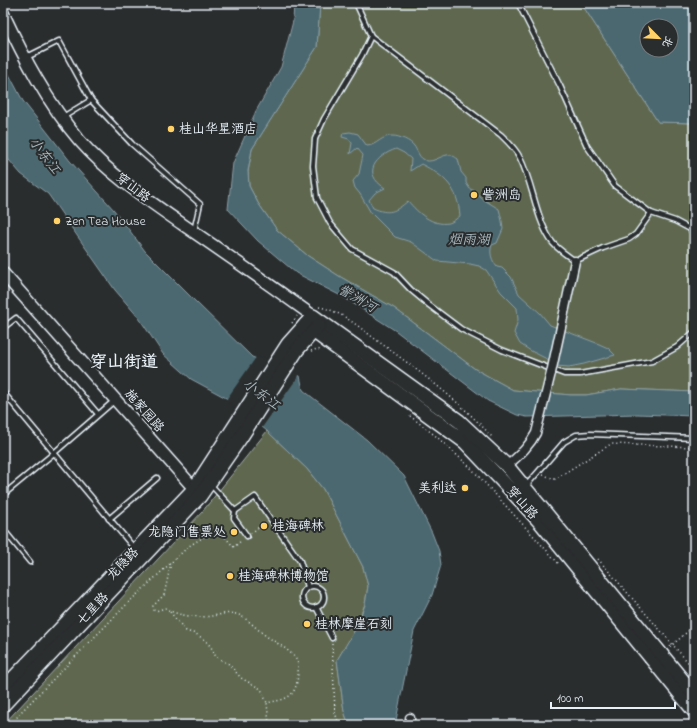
<svg xmlns="http://www.w3.org/2000/svg" width="697" height="728" font-family="'Indie Flower','LXGW WenKai TC',sans-serif">
	<style>
		.green { fill: #5e684f; stroke: #a3aca4 }
		.water { fill: #4b676f; stroke: #8a9ea6; fill-rule: evenodd }
		.pier { fill: #2a2d2e }
		.lines { fill: none; stroke-linecap: round; stroke-linejoin: round }
		.lane-casing { stroke: #e8f1f8; stroke-width: 7 }
		.street-casing { stroke: #e8f1f8; stroke-width: 11 }
		.secondary-casing { stroke: #e8f1f8; stroke-width: 14 }
		.primary-casing { stroke: #e8f1f8; stroke-width: 16 }
		.path { stroke: #e8f1f8; stroke-width: 1.5; stroke-dasharray: 1 3; stroke-linecap: butt }
		.lane { stroke: #2a2d2e; stroke-width: 4 }
		.street { stroke: #2a2d2e; stroke-width: 8 }
		.secondary { stroke: #2a2d2e; stroke-width: 11 }
		.primary { stroke: #2a2d2e; stroke-width: 13 }
		.street-bridge-casing { stroke: #e8f1f8; stroke-width: 11; stroke-linecap: butt }
		.street-bridge { stroke: #2a2d2e; stroke-width: 8 }
		.poi-dot { fill: #ffd166; stroke: #2a2d2e; stroke-width: 1.5 }
		.labels { text-anchor: middle; dominant-baseline: central; stroke-width: 4; stroke-linejoin: round; paint-order: stroke }
		.poi-label { font-size: 13px; fill: #e8f1f8; stroke: #2a2d2e; text-anchor: start }
		.street-label { font-size: 13px; fill: #e8f1f8; stroke: #2a2d2e }
		.water-label { font-size: 14px; font-style: italic; fill: #a9bac1; stroke: #2a2d2e }
		.district-label { font-size: 17px; font-weight: bold; fill: #e8f1f8; stroke: #2a2d2e }
	</style>
	<rect width="100%" height="100%" fill="#2a2d2e"/>
	<filter id="ink" filterUnits="userSpaceOnUse"><feTurbulence type="fractalNoise" baseFrequency=".025" numOctaves="2"/><feDisplacementMap in="SourceGraphic" scale="8" xChannelSelector="R" yChannelSelector="G"/><feConvolveMatrix kernelMatrix="1 2 1 2 8 2 1 2 1" color-interpolation-filters="sRGB"/></filter>
	<g filter="url(#ink)">
		<g class="green">
			<polygon points="320,3 581,3 658,122 694,123 694,392 621,389 586,395 571,395 513,390 475,369 394,308 339,276 308,256 277,230 258,203 249,186 248,172 252,149 317,47"/>
			<polygon points="267,431 307,469 323,489 363,567 368,586 365,604 353,634 337,660 344,711 349,725 3,725 202,512"/>
		</g>
		<g class="water">
			<polygon points="294,3 320,3 317,47 252,149 248,171 249,186 258,203 277,230 308,256 339,276 394,308 475,369 513,390 571,395 586,395 621,389 694,392 694,416 637,414 527,417 517,415 488,401 396,331 343,297 296,273 258,241 228,209 233,163 256,111 281,67 293,21"/>
			<path d="M581,3H694V123L658,122ZM647,26H671V50H647Z"/>
			<polygon points="3,63 23,101 70,161 114,210 145,251 196,302 252,357 300,376 303,390 367,440 404,476 432,533 439,551 441,565 432,595 414,631 395,725 349,725 344,711 337,660 355,630 365,605 368,586 363,567 323,489 307,469 267,431 228,399 191,379 163,354 139,318 115,290 48,194 21,174 3,153"/>
			<path d="M350,132L358,134L367,146C376,146 382,135 393,136C399,136 411,141 414,146C417,150 419,157 423,159C430,165 440,156 447,155C451,154 455,157 458,159L461,172L466,178V183L470,189L475,191L481,198L499,209L502,221L503,229L497,243L492,245C489,253 492,261 497,267L502,268L511,277L519,294L540,313L550,325L599,344L608,348L615,355L584,364L569,367L555,366L545,358L531,351L520,344L514,333L518,320L517,308L501,292L486,270L479,266L470,264L437,261L411,242L395,237L371,213L360,194L355,188L353,181L359,174L363,155L357,148L350,154L352,143L349,139L342,137L343,133ZM396,149L404,153L411,159L410,171L421,164C445,176 458,188 460,216C457,218 453,222 449,223C432,226 418,213 408,201C395,212 389,215 373,208L369,200L375,193L385,188C361,173 376,156 396,149Z"/>
		</g>
		<polygon class="pier" points="257,356 300,374 261,429 226,400"/>
		<g class="lines">
			<defs>
				<g id="lane">
					<path d="M356,3L371,36L501,135C508,142 516,149 520,158C533,184 535,215 550,239C555,248 567,255 575,261L603,248L629,239L636,234L651,213"/>
					<polyline points="518,3 560,86 587,146 615,186 651,213 675,221 690,229 694,234"/>
					<polyline points="371,36 362,55 324,119 315,139 313,166 317,198 330,223 352,249 394,272 411,290 429,305 461,329 502,350 564,374 580,374 652,361 677,347 694,332"/>
					<polyline points="27,57 59,41 91,100 63,117"/>
					<polyline points="91,100 132,144 200,204 194,231"/>
					<polyline points="3,328 16,318 98,414"/>
					<polyline points="3,392 134,548"/>
					<polyline points="211,485 235,511 255,497 300,561 308,587"/>
					<polyline points="526,486 564,442 576,435 590,434 694,438"/>
					<polyline points="3,495 54,453 114,401"/>
					<polyline points="235,511 234,518 247,536"/>
					<polyline points="109,519 157,478"/>
					<polyline points="3,529 30,562"/>
					<circle cx="313" cy="597" r="11"/>
					<polyline points="316,607 332,638"/>
				</g>
				<g id="street">
					<polyline points="561,327 575,261"/>
					<path d="M507,466C518,456 529,447 536,433L551,373"/>
					<polyline points="410,718 410,725"/>
				</g>
				<g id="secondary">
					<path d="M3,13C24,58 47,102 79,140C108,173 146,199 182,224C226,254 270,285 313,316"/>
					<polyline points="3,273 199,494"/>
				</g>
				<g id="primary">
					<polyline points="305,325 465,442 506,485 540,522 694,711"/>
					<polyline points="3,689 194,489 288,344 313,316 459,421 507,466 694,694"/>
					<polyline points="3,705 200,496 241,437 297,350 319,325"/>
				</g>
			</defs>
			<use href="#lane" class="lane-casing"/>
			<use href="#street" class="street-casing"/>
			<use href="#secondary" class="secondary-casing"/>
			<use href="#primary" class="primary-casing"/>
			<g class="path">
				<path d="M319,307C343,311 362,330 382,344C420,372 460,401 492,437"/>
				<polyline points="292,323 297,316"/>
				<polyline points="311,351 317,349 320,350"/>
				<polyline points="410,416 437,437 472,469 560,565"/>
				<polyline points="543,475 555,479 611,444 694,447"/>
				<polyline points="251,533 266,522"/>
				<polyline points="598,559 694,669"/>
				<path d="M171,563L164,595L153,606L154,610L156,611L165,608C177,616 197,618 212,616C220,615 228,612 236,614C243,615 255,627 261,632C270,640 291,649 297,661C299,666 298,676 297,682C293,700 283,699 267,703L269,725"/>
				<polyline points="170,612 186,631 196,634 205,640 211,647 216,657 229,664 241,678 261,689 267,703"/>
				<polyline points="332,644 335,712 339,725"/>
				<polyline points="670,647 694,626"/>
				<polyline points="689,720 693,725"/>
				<polyline points="14,725 18,715 130,601 189,546 207,535 217,533 223,535 234,547 242,540"/>
			</g>
			<use href="#lane" class="lane"/>
			<use href="#street" class="street"/>
			<use href="#secondary" class="secondary"/>
			<use href="#primary" class="primary"/>
			<defs>
				<polyline id="street-bridge" points="551,373 561,327"/>
			</defs>
			<use href="#street-bridge" class="street-bridge-casing"/>
			<use href="#street-bridge" class="street-bridge"/>
		</g>
	</g>
	<g class="poi-dot">
		<circle cx="171" cy="129" r="4"/>
		<circle cx="474" cy="195" r="4"/>
		<circle cx="57" cy="221" r="4"/>
		<circle cx="465" cy="488" r="4"/>
		<circle cx="264" cy="526" r="4"/>
		<circle cx="234" cy="532" r="4"/>
		<circle cx="230" cy="576" r="4"/>
		<circle cx="307" cy="624" r="4"/>
	</g>
	<g class="labels">
		<g class="poi-label">
			<text x="179" y="129">桂山华星酒店</text>
			<text x="482" y="195">訾洲岛</text>
			<text x="65" y="221">Zen Tea House</text>
			<text x="457" y="488" text-anchor="end">美利达</text>
			<text x="272" y="526">桂海碑林</text>
			<text x="226" y="532" text-anchor="end">龙隐门售票处</text>
			<text x="238" y="576">桂海碑林博物馆</text>
			<text x="315" y="624">桂林摩崖石刻</text>
		</g>
		<g class="street-label">
			<text transform="translate(133 188) rotate(37)">穿山路</text>
			<text transform="translate(144 411) rotate(49)">施家园路</text>
			<text transform="translate(522 503) rotate(48)">穿山路</text>
			<text transform="translate(123 564) rotate(-46)">龙隐路</text>
			<text transform="translate(93 609) rotate(-47)">七星路</text>
		</g>
		<g class="water-label">
			<text transform="translate(44 156) rotate(53)">小东江</text>
			<text x="469" y="240">烟雨湖</text>
			<text transform="translate(357 299) rotate(30)">訾洲河</text>
			<text transform="translate(261 395) rotate(36)">小东江</text>
		</g>
		<g class="district-label">
			<text x="124" y="362">穿山街道</text>
		</g>
	</g>
	<rect width="697" height="728" fill="none" stroke="#2a2d2e" stroke-width="16"/>
	<rect x="8" y="8" width="681" height="712" fill="none" stroke="#e8f1f8" stroke-width="1.5" filter="url(#ink)"/>
	<g transform="translate(659 38) rotate(114)"><circle r="19" fill="#2a2d2e" stroke="#767b7f"/>
	<path d="M0-3L7 15L0 10L-7 15Z" fill="#ffd166"/>
	<text y="-6" font-size="11" font-weight="bold" text-anchor="middle" fill="#e8f1f8">北</text>
	</g>
	<path d="M551 702v6h124v-6" fill="none" stroke="#e8f1f8" stroke-width="2"/>
	<text x="557" y="702" font-size="12" fill="#e8f1f8" stroke="#2a2d2e" stroke-width="3" paint-order="stroke">100 m</text>
</svg>
